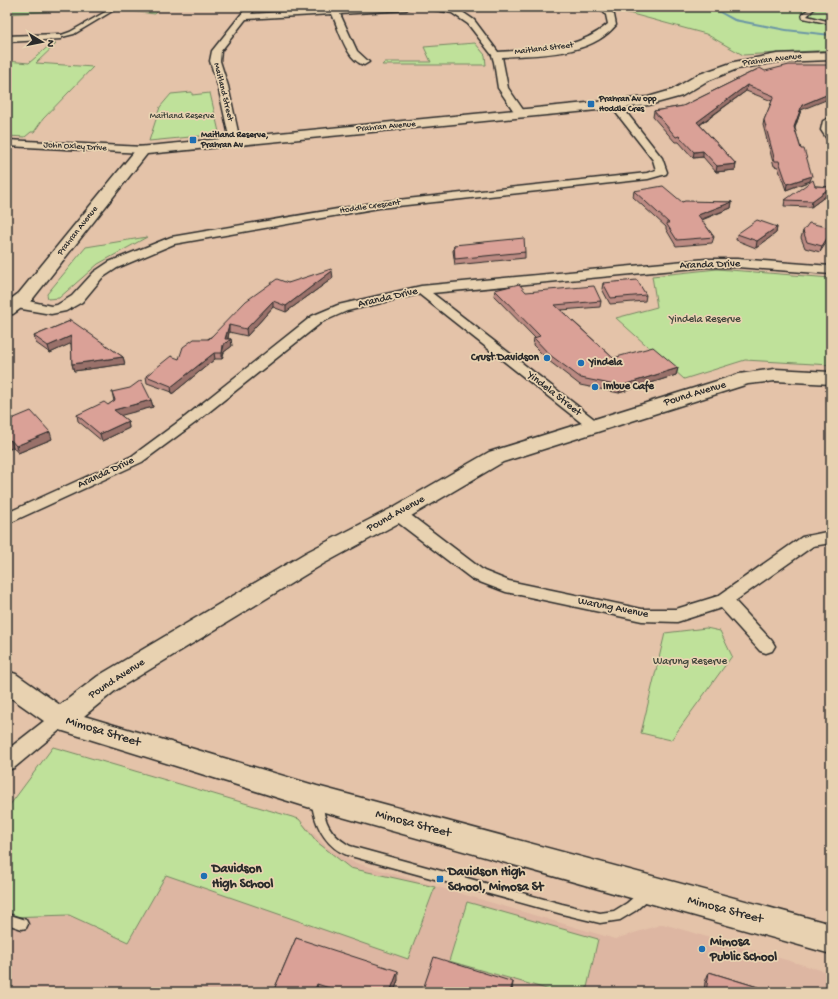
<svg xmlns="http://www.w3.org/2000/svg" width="838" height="999" font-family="'Gochi Hand',sans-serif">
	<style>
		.built { fill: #ddb6a2 }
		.green { fill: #bfe19a; stroke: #758662 }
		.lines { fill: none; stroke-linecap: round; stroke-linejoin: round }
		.stream { fill: #6b96a5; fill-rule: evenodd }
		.lane-casing { stroke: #2b2b2b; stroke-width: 3 }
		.street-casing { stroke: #2b2b2b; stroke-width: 3 }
		.secondary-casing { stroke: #2b2b2b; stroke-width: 3 }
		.lane { fill: #e8d2b1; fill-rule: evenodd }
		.street { fill: #e8d2b1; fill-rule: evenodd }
		.secondary { fill: #e8d2b1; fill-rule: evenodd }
		.wall { fill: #bb8a82; stroke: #2b2b2b }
		.shaded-wall { fill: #99716a; stroke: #2b2b2b }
		.building { fill: #daa197; stroke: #2b2b2b }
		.poi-dot { fill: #1f6fb2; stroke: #e8d2b1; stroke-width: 1.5 }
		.labels { text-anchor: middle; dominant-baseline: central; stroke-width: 3.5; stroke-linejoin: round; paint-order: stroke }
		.far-street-label { font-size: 9px; fill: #2b2b2b; stroke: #e8d2b1 }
		.far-poi-label { font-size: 9px; font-weight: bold; fill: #2b2b2b; stroke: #e8d2b1; text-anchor: start }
		.far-park-label { font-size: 9px; fill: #41463c; stroke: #e8d2b1 }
		.street-label { font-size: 11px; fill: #2b2b2b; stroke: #e8d2b1 }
		.park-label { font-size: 11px; fill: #41463c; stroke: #e8d2b1 }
		.poi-label { font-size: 11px; font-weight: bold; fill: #2b2b2b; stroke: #e8d2b1; text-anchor: start }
		.near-street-label { font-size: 13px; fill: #2b2b2b; stroke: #e8d2b1 }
		.near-poi-label { font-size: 13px; font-weight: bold; fill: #2b2b2b; stroke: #e8d2b1; text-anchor: start }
	</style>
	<rect width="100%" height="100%" fill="#e4c3a9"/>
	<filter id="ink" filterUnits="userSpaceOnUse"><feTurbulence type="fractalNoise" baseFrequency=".025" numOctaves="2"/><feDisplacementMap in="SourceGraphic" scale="8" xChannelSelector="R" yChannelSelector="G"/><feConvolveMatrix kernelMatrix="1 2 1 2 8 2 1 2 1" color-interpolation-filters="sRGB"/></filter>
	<g filter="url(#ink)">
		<polygon class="built" points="53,747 299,819 328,848 353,862 615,939 663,924 831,973 831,992 7,992 7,809"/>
		<g class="green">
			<polygon points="7,7 162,7 155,14 107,8 7,14"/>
			<polygon points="617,7 831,7 831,50 743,55 706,34 621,11"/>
			<polygon points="475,43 485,55 486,65 382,65 385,62 431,62 424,47"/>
			<polygon points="51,44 56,44 36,63 93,67 43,119 34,132 31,132 25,137 7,136 7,61 29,63"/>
			<polygon points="192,92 192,95 210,93 219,132 211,135 149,141 160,107 171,94"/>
			<polygon points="147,237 98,264 59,298 48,299 47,294 86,247"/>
			<polygon points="717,269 831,278 831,365 745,360 684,379 616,318 657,307 652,276"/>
			<polygon points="706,628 720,631 732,656 671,740 641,733 665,633"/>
			<polygon points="53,747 299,819 317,842 350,868 435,887 408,959 166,875 128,942 69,915 7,917 7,809"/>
			<polygon points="467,902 598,939 586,992 557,992 449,961"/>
		</g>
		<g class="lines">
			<polygon class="stream" points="709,7 712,7 735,19 786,29 831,34 831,36 786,31 734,21"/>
			<defs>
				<g id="lane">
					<polygon points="114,7 119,7 74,34 58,38 56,37 70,32"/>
					<polygon points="812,7 815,8 807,16 831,22 831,24 803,18 802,14"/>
					<path d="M317,797L321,798C324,804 323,811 325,817C329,831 338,839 350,846L562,904L600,913L614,911L627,903L643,889L647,888L651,889L653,893L651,897L635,911L620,920L600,923L562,914L347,855C328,848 317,829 313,810C312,806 311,802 313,798Z"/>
					<polygon points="7,914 26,920 28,924 26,928 22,929 7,924"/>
				</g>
				<g id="street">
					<path d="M247,7L255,8L251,14L365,7H410L406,10L340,14L357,51L369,62L364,65C346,60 339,29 332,14L246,19L221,51L220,61L228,86L240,141L235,144L230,141L218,86L210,61L212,51Z"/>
					<path d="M430,7L458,9L474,20L498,52C537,49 577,51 608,24L606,15L600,7H608L614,15L616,25C590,57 539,54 502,57L508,88L526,114L521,117L517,116L498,88L494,62L492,55L468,24L452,13L431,9Z"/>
					<polygon points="58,34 61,35 61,39 7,42 7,36"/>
					<polygon points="615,102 619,103 662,158 667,172 666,174 648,179 379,208 174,244 117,268 102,278 82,302 66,311 51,314 22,309 14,306 13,303 19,299 51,306 57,305 72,296 94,272 109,262 171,237 379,202 647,173 656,170 653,160 610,105"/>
					<polygon points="831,117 831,140 827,139 821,130 823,121"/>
					<polygon points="7,140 143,147 148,150 143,153 7,146"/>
					<polygon points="706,259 737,259 831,266 831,274 737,267 706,267 432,293 598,422 600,425 598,428 588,428 419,294 347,311 322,322 195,423 142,462 7,524 7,513 132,456 185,417 312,316 338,305 421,286"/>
					<polygon points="398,509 404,510 484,571 509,581 642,609 676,609 718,596 802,537 831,531 831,543 813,546 735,601 772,641 775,646 772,651 766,653 760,651 721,608 677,622 642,621 506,592 472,579 392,518 390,514 392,510"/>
					<polygon points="60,711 67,714 70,719 67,724 14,768 7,770 7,750 53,714"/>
				</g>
				<g id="secondary">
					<polygon points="831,52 831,60 777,62 737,69 707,81 682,96 649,105 147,154 31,301 13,314 7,315 7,302 19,293 138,147 648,97 672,90 697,75 734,62 777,54"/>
					<polygon points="775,369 831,372 831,384 775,381 748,384 503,462 406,519 323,564 116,690 84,716 317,786 831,924 831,954 317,810 60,730 51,726 7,695 7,671 16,674 60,705 98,676 307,552 390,509 489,452 739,374"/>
				</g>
			</defs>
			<use href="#lane" class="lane-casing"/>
			<use href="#street" class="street-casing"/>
			<use href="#secondary" class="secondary-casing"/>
			<use href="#lane" class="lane"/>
			<use href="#street" class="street"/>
			<use href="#secondary" class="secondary"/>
		</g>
		<g class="wall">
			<polygon points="760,68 801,110 795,128 810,181 786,190 778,167 774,166 763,125 764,120 772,101 746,91 700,125 736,164 735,170 716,172 703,157 693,158 679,142 675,142 653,117 654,111 683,106"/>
			<polygon points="815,186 831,187 830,193 811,207 784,206 785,200"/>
			<polygon points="634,191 682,202 732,202 731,208 702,220 714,237 712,243 676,246 666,229 666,227 633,197"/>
			<polygon points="777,227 776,233 756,248 736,240 737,234"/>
			<polygon points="831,228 820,252 805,248 801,238 803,231"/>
			<polygon points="454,245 525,252 525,258 455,265 453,251"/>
			<polygon points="333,278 286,312 273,307 247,336 229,332 228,339 231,339 232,346 224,352 222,359 215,359 172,394 172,392 147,383 146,376 179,359 288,283"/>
			<polygon points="603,283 646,295 645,301 610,304 602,289"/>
			<polygon points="495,290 601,301 600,307 561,310 613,358 678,368 676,375 619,393 580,385 549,361 533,345 534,338 535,338 494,296"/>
			<polygon points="70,321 123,357 125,364 74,371 72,364 71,343 50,353 36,343 34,336"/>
			<polygon points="112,392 151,400 153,407 120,415 128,421 129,428 102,441 78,421 77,415 108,405 114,401"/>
			<polygon points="7,421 52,439 18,453 13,447 7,451"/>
			<polygon points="296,938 398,980 394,992 273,992"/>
			<polygon points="709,972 774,992 704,992 705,982"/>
		</g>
		<g class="shaded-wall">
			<polygon points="747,85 746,91 696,127 697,122"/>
			<polygon points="831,93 831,98 801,110 793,133 794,127 802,105"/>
			<polygon points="703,151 703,157 693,158 694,152"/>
			<polygon points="736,164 735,170 716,172 717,166"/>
			<polygon points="812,176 810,181 786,190 787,184"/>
			<polygon points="831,187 830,193 811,207 812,201"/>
			<polygon points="732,202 731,208 697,221 698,215"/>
			<polygon points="777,227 776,233 756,248 757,241"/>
			<polygon points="831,232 831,236 820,252 822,246"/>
			<polygon points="332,271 333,278 286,312 286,306"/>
			<polygon points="273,301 273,307 247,336 246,329"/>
			<polygon points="229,325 229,332 227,343 231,339 232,346 224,352 222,359 222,353"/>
			<polygon points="71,336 72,343 50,353 48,346"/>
			<polygon points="214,353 215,359 172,394 171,387"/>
			<polygon points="123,357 125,364 74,371 72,364"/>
			<polygon points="678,368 676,375 619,393 620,386"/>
			<polygon points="151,400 153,407 115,417 114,410"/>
			<polygon points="128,421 129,428 102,441 100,434"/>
			<polygon points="50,432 52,439 18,453 16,446"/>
			<polygon points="11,440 13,447 7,451 7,443"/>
			<polygon points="398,971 398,980 394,992 390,992"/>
			<polygon points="513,982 512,992 510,992"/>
			<polygon points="317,984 318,992 314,992"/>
		</g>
		<g class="building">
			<polygon points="789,65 831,65 831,93 802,105 794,127 801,149 804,149 812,176 787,184 779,161 775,161 764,120 774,96 747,85 697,122 736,164 717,166 703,151 694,152 679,136 676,137 654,111 683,106 760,68 765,71"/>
			<polygon points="813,180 815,186 831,187 812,201 785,200"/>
			<polygon points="663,186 682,202 685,201 732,202 698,215 714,237 677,240 666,223 669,223 634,191"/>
			<polygon points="757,220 777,227 757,241 737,234"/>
			<polygon points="809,223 831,228 831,232 822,246 807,242 803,231"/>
			<polygon points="524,238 525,252 455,259 454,245"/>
			<polygon points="331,269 332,271 286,306 273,301 246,329 229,325 225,339 231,339 223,345 222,353 214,353 171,387 171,386 146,376 171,356 179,359 183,347 194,339 209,339 246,301 277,279 288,283"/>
			<polygon points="637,280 646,295 611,298 603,283"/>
			<polygon points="519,284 526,292 594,286 601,301 555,305 613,358 653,347 678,368 620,386 581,378 550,355 534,338 540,336 495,290"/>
			<polygon points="69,319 123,357 72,364 71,336 48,346 34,336 70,321"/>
			<polygon points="141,380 151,400 114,410 128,421 100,434 77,415 104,402 108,405 115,400 112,392 130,388"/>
			<polygon points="31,411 50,432 16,446 11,440 7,443 7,421"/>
			<polygon points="296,938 398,971 390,992 342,992 317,984 314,992 273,992"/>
			<polygon points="434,957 513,982 510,992 422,992"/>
			<polygon points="709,972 774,992 706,992"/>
			<polygon points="55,988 66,992 53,992"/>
		</g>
	</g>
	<g class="poi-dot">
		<rect x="587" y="100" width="8" height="8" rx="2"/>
		<rect x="189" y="136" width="8" height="8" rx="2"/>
		<circle cx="547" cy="358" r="4"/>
		<circle cx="581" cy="363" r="4"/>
		<circle cx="595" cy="387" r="4"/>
		<circle cx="204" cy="876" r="4"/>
		<rect x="436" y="875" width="8" height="8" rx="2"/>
		<circle cx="702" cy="949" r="4"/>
	</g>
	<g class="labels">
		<g class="far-street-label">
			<text transform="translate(544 49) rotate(-7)">Maitland Street</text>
			<text transform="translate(772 60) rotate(-7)">Prahran Avenue</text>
			<text transform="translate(223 92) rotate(76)">Maitland Street</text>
			<text transform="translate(386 127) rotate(-5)">Prahran Avenue</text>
			<text transform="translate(75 147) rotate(3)">John Oxley Drive</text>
			<text transform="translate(370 207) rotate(-8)">Hoddle Crescent</text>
			<text transform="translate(78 231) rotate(-52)">Prahran Avenue</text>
		</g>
		<g class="far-poi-label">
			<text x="599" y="99">Prahran Av opp<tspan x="599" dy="10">Hoddle Cres</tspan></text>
			<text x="201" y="135">Maitland Reserve,<tspan x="201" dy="10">Prahran Av</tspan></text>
		</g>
		<g class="far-park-label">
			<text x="182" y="116">Maitland Reserve</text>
		</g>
		<g class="street-label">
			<text transform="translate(710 265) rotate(-2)">Aranda Drive</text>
			<text transform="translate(388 298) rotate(-13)">Aranda Drive</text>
			<text transform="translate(554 394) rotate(38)">Yindela Street</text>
			<text transform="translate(695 394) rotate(-17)">Pound Avenue</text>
			<text transform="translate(106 473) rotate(-25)">Aranda Drive</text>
			<text transform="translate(396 514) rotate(-29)">Pound Avenue</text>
			<text transform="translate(613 608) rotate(11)">Warung Avenue</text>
			<text transform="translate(117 679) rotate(-33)">Pound Avenue</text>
		</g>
		<g class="park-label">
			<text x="705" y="320">Yindela Reserve</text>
			<text x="690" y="662">Warung Reserve</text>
		</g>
		<g class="poi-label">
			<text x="539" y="358" text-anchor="end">Crust Davidson</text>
			<text x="589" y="363">Yindela</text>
			<text x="603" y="387">Imbue Cafe</text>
		</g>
		<g class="near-street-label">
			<text transform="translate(103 732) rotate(17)">Mimosa Street</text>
			<text transform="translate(413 824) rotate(15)">Mimosa Street</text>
			<text transform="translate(725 910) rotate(15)">Mimosa Street</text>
		</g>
		<g class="near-poi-label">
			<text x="212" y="869">Davidson<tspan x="212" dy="15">High School</tspan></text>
			<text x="448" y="872">Davidson High<tspan x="448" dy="15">School, Mimosa St</tspan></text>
			<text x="710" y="942">Mimosa<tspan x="710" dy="15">Public School</tspan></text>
		</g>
	</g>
	<rect width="838" height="999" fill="none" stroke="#e8d2b1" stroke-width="24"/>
	<rect x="12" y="12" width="814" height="975" fill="none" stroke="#2b2b2b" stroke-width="1.5" filter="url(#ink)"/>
	<g transform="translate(42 42) rotate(100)" stroke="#e8d2b1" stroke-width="3" paint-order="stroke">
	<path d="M0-3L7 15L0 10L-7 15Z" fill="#2b2b2b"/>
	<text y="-6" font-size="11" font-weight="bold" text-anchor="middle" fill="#2b2b2b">N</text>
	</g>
</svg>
